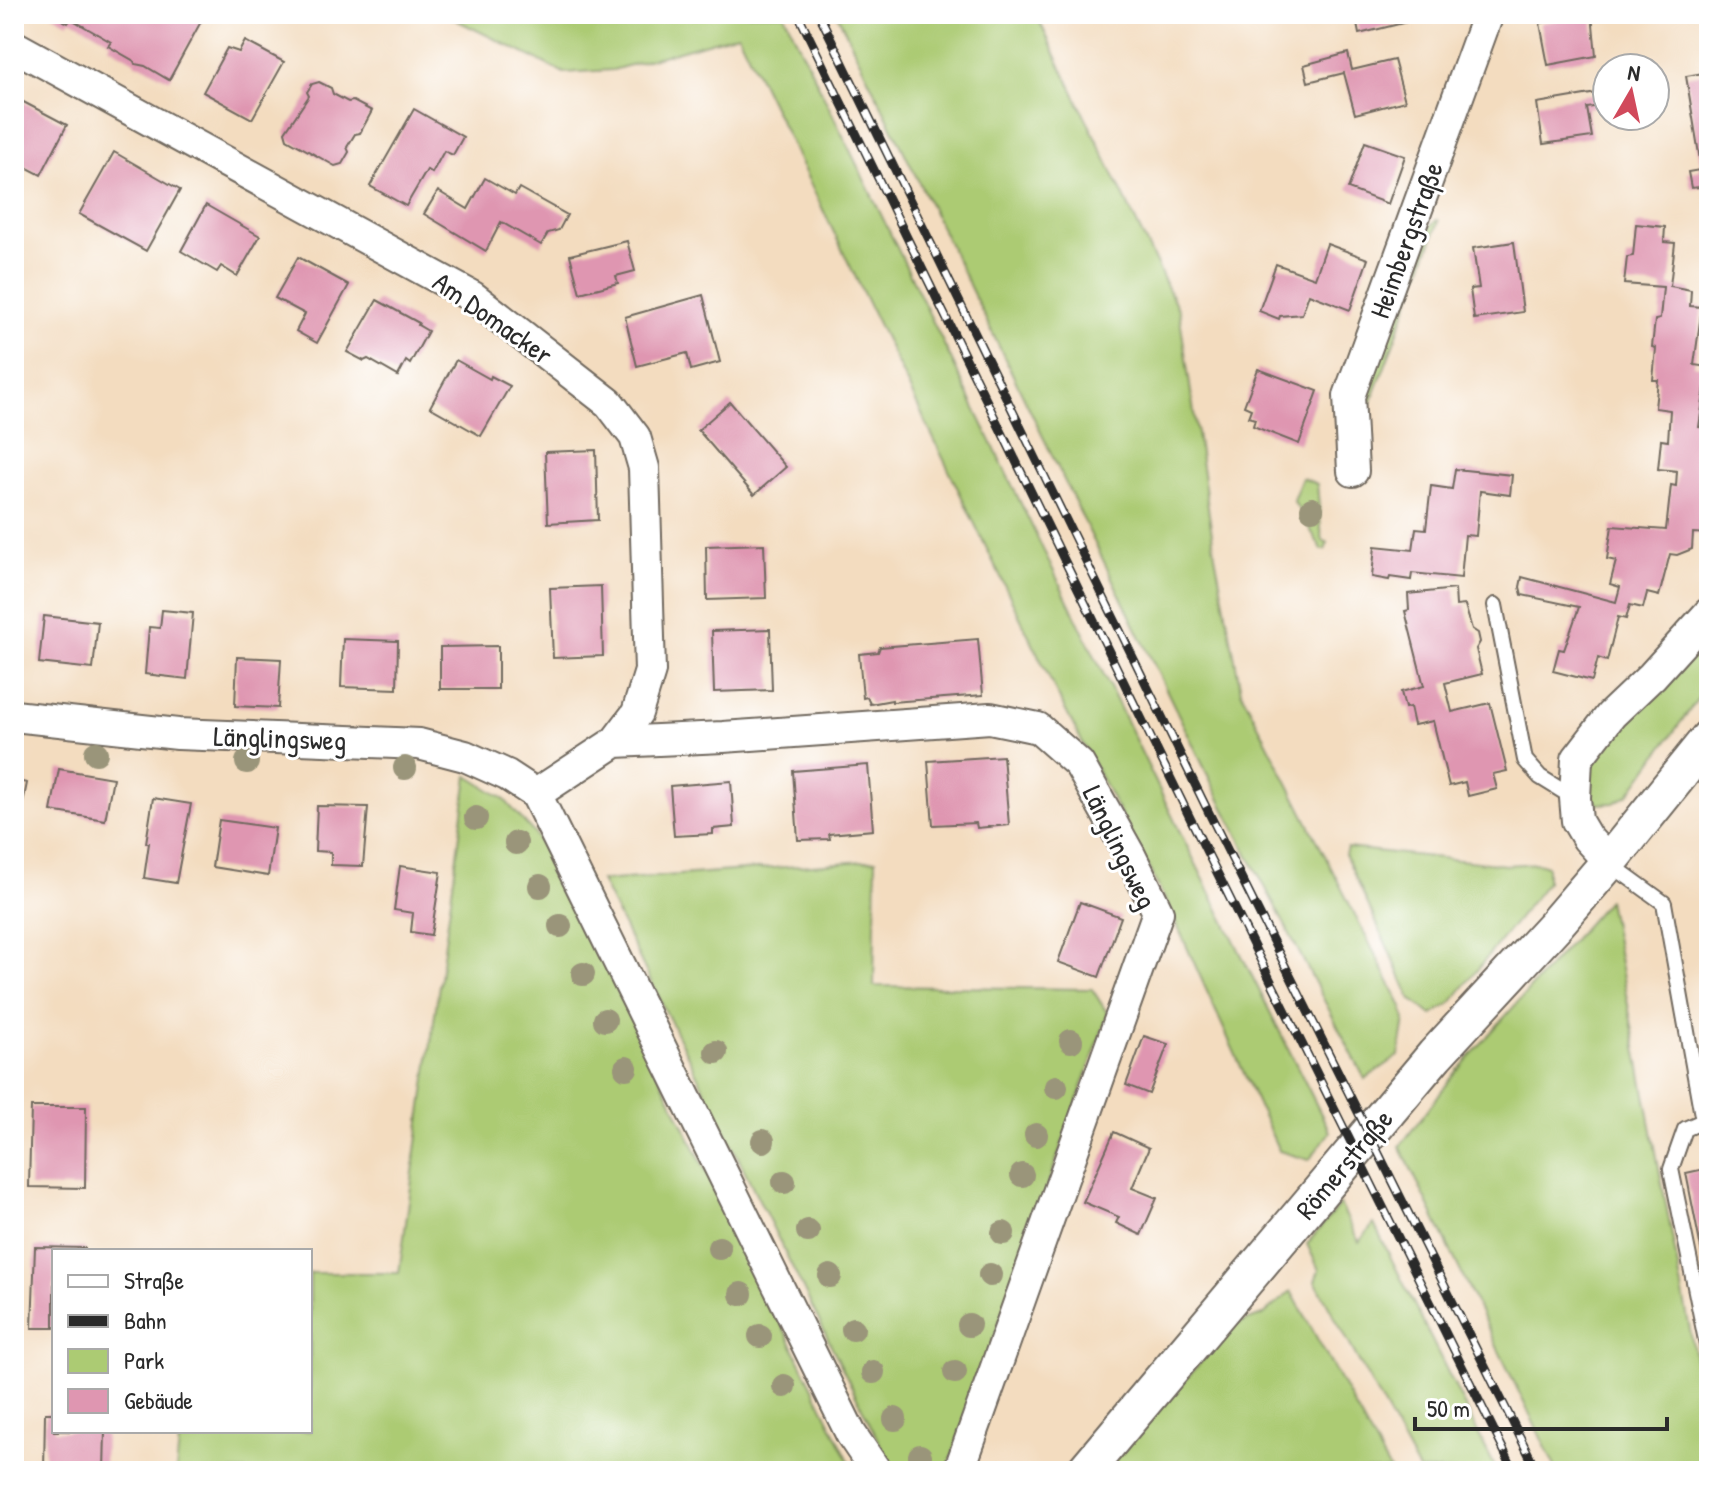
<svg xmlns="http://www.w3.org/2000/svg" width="1723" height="1485" font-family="'Patrick Hand',sans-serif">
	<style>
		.green { fill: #accb73; stroke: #6c7b4f; stroke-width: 2 }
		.building { fill: #df96b1 }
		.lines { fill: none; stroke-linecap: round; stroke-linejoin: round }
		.service-casing { stroke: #71695f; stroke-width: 18 }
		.minor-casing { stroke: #71695f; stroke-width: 34 }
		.tertiary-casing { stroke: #71695f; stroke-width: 40 }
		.service { stroke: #fff; stroke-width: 14 }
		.minor { stroke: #fff; stroke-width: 30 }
		.tertiary { stroke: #fff; stroke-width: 36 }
		.rail-casing { stroke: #2b2b2b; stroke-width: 9 }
		.rail { stroke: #fff; stroke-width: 6; stroke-dasharray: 18; stroke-linecap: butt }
		.tree { fill: #9a957a }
		.labels { text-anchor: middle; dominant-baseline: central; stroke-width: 6; stroke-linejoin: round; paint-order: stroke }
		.street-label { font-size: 28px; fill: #2b2b2b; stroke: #fff }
	</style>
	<rect width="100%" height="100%" fill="#fff"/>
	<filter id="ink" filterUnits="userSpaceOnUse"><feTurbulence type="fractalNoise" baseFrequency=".0125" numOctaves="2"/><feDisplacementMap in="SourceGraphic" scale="16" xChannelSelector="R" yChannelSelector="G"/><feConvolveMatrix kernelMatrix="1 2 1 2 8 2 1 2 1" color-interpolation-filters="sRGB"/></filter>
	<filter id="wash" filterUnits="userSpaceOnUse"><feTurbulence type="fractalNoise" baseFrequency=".006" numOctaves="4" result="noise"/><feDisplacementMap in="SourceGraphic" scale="32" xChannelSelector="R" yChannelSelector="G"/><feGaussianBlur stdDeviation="1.8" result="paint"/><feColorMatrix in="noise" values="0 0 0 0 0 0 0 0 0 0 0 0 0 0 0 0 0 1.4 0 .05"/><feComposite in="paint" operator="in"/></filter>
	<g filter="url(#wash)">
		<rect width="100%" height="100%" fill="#f3dcbf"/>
		<g class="green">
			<polygon points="444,14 784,14 1178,828 1330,1132 1309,1160 1279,1151 1168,905 1059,698 738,34 613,70 564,73"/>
			<polygon points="837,14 1036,14 1179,311 1215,555 1241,691 1402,1007 1405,1020 1399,1056 1365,1079 1220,800"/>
			<polygon points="1437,220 1439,221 1371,404 1371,421 1364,410 1365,397 1428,228"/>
			<polygon points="1302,478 1317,484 1322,540 1328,543 1325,550 1322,550 1293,500"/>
			<path d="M1709,632V683L1629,794L1614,803L1598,804L1585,791C1592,744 1629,720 1661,689C1679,672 1694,652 1709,632Z"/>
			<polygon points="468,776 503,798 534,833 563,881 854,1471 176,1471 180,1431 310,1431 310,1273 399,1273"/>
			<polygon points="1347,848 1506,865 1538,863 1547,866 1547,882 1450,1004 1432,1015 1411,999 1345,854"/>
			<polygon points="876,860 874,986 1092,989 1108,1014 947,1471 897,1471 882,1448 601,881"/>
			<polygon points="1608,900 1709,1430 1709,1471 1557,1471 1400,1146 1457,1071"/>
			<polygon points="1340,1204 1359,1242 1374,1224 1497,1471 1419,1471 1315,1281 1319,1270 1307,1244"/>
			<polygon points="1291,1291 1390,1471 1104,1471 1234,1325 1263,1315"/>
		</g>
		<g id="blocks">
			<g class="building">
				<polygon points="51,14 196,14 203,18 169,80 145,66 135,64 134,61 108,46 111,42 71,19 68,23"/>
				<polygon points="1355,14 1435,14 1435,15 1359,34"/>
				<polygon points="1592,14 1596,56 1548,65 1540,23"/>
				<polygon points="245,41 284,62 252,119 203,92 227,48 239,52"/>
				<polygon points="1348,53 1352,70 1394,60 1405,101 1355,114 1344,73 1308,82 1304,65"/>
				<polygon points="1709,72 1709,186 1691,188 1688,172 1700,170 1700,160 1686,76"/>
				<polygon points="319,82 331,88 333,94 348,102 353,101 372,111 360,133 355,134 347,147 349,152 342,164 335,166 287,139 285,132 309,96 307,92 312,84"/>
				<polygon points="1597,93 1600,106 1587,108 1592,137 1543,144 1537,103"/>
				<polygon points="14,97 67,125 41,175 14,161"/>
				<polygon points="414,109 463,137 453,155 444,151 432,173 427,170 406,206 370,186"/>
				<polygon points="1365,142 1405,156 1388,204 1348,189"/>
				<polygon points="114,152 180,190 146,251 79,214"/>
				<polygon points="485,178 515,195 519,188 567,215 559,230 548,233 541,245 501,222 486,251 424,214 438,191 468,209"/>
				<polygon points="206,205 260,236 237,276 221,266 217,272 181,251"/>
				<polygon points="1636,224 1665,227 1664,242 1675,243 1670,286 1691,290 1690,306 1702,307 1694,365 1708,367 1699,427 1709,428 1704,489 1709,489 1709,534 1693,533 1692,549 1677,555 1670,554 1659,596 1647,593 1643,608 1630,605 1626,619 1618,617 1607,661 1598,658 1592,681 1553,671 1559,649 1564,650 1579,607 1522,595 1520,587 1522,577 1616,602 1620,587 1610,584 1616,561 1607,559 1612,526 1666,530 1671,485 1676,486 1677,471 1658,469 1661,440 1668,441 1670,410 1655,408 1658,380 1653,380 1656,348 1652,347 1655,320 1660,319 1663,287 1624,284 1627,257 1633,256"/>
				<polygon points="627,241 635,271 616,276 618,283 580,293 570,255"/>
				<polygon points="1514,242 1523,312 1474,319 1470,289 1479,288 1473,248"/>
				<polygon points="1327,244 1368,259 1350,310 1309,294 1302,314 1280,316 1279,319 1259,311 1276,264 1315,278"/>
				<polygon points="298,257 349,285 317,343 296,331 305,314 275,298"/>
				<polygon points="703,295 720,362 691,370 687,353 637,366 625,317"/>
				<polygon points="377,300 419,323 418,325 428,331 410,364 406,361 398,376 368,359 364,361 347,352"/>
				<polygon points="456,360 490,379 491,376 510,386 481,436 430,407"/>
				<polygon points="1258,369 1318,391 1299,444 1253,426 1255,419 1248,417 1251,409 1244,406"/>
				<polygon points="730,402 786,467 754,495 698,430"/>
				<polygon points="596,450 598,520 548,523 545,452"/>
				<polygon points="1455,469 1512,475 1510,495 1480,491 1476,536 1465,535 1461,578 1412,573 1411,580 1390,577 1389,580 1372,577 1375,546 1413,550 1416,528 1426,529 1431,486 1452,489"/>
				<polygon points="764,544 766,598 707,600 706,546"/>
				<polygon points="601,586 603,656 553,658 550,588"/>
				<polygon points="1455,589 1456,606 1465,605 1472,629 1478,633 1480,642 1476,649 1482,674 1445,683 1452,712 1490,703 1507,771 1493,774 1497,789 1468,796 1465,782 1449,786 1433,721 1414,725 1410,707 1405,708 1401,692 1424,686 1405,611 1409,610 1408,594"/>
				<polygon points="162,610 193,613 187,679 145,674 149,627 160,628"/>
				<polygon points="44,616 98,622 93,669 39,663"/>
				<polygon points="770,629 772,690 714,692 712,631"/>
				<polygon points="343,639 398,641 397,689 341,687"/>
				<polygon points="978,639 983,695 892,702 892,700 870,704 867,697 863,698 859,654 878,652 880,647"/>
				<polygon points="498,646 498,689 440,689 440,647"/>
				<polygon points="237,657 281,659 278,708 235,706"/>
				<polygon points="1003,756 1009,825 977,828 976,823 933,825 928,761"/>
				<polygon points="14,761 20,762 17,781 27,783 19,823 14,822"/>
				<polygon points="868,765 873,830 829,834 830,839 798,840 793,771"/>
				<polygon points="59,769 113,778 105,820 51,811"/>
				<polygon points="731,781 734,827 713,829 713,834 674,836 670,786"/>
				<polygon points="153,798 191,804 176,883 144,878 149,843 146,843"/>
				<polygon points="317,806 368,807 363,866 331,865 331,852 315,851"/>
				<polygon points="219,820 275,828 268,876 212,867"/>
				<polygon points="400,866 441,872 431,935 411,932 413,913 394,910"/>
				<polygon points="1080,902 1121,917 1099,977 1058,962"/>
				<polygon points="1144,1036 1168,1044 1149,1094 1126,1085"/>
				<polygon points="31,1107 86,1107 85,1188 29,1187"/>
				<polygon points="1114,1132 1149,1148 1132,1188 1157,1198 1141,1235 1116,1223 1119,1217 1083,1202"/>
				<polygon points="1709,1168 1709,1284 1708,1284 1686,1173"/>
				<polygon points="35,1247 85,1248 85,1251 54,1251 54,1328 32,1328"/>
				<polygon points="45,1413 54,1413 54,1431 105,1431 104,1471 44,1471"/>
			</g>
		</g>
	</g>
	<g filter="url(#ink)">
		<use href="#blocks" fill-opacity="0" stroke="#71695f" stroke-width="2"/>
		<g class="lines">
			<defs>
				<g id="service">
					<polyline points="14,289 16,289"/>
					<polyline points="1495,605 1525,760 1540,777 1574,798"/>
					<polyline points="1609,863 1664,903 1703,1121 1709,1120"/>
					<polyline points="1703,1121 1685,1129 1671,1169 1709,1355"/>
				</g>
				<g id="minor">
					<polyline points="14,46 473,297 609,403 635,437 644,468 650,671 637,713 615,742"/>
					<polyline points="1353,471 1349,396 1488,14"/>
					<polyline points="14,716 178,734 419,744 465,756 507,775 536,794 851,1434 876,1471"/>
					<polyline points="536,794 615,742 723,737 990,718 1038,728 1079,764 1130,855 1158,912 959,1471"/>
					<polyline points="1609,862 1587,838 1577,821 1575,798 1577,759 1611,715 1652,676 1709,613"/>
				</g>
				<polyline id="tertiary" points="1085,1471 1435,1055 1556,924 1609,862 1709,738"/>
			</defs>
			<use href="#service" class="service-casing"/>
			<use href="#minor" class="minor-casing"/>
			<use href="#tertiary" class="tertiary-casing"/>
			<use href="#service" class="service"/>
			<use href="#minor" class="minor"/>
			<use href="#tertiary" class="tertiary"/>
			<defs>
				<g id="rail">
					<polyline points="798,14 1191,820 1514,1471"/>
					<polyline points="819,14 1208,811 1537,1471"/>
				</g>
			</defs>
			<use href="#rail" class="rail-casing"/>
			<use href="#rail" class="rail"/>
		</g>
		<g class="tree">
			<circle cx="1312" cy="509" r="12"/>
			<circle cx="96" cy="753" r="12"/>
			<circle cx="247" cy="762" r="12"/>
			<circle cx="405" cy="768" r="12"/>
			<circle cx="476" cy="818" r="12"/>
			<circle cx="516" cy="843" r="12"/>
			<circle cx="540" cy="886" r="12"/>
			<circle cx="560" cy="926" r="12"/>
			<circle cx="583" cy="974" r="12"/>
			<circle cx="605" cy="1020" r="12"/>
			<circle cx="1071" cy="1041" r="12"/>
			<circle cx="716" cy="1052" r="12"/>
			<circle cx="626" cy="1068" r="12"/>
			<circle cx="1056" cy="1087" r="12"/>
			<circle cx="1036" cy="1135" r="12"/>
			<circle cx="763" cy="1141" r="12"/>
			<circle cx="1022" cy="1175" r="12"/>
			<circle cx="784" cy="1182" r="12"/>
			<circle cx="808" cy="1231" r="12"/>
			<circle cx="1003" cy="1233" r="12"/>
			<circle cx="719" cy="1248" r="12"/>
			<circle cx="990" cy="1275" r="12"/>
			<circle cx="830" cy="1276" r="12"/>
			<circle cx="741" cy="1294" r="12"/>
			<circle cx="969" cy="1325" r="12"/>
			<circle cx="853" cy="1329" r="12"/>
			<circle cx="760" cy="1336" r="12"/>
			<circle cx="873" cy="1372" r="12"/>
			<circle cx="955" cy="1372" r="12"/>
			<circle cx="784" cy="1386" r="12"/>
			<circle cx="895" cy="1419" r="12"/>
			<circle cx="920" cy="1456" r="12"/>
		</g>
	</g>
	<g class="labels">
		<g class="street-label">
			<text transform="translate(1406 240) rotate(-70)">Heimbergstraße</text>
			<text transform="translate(493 318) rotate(35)">Am Domacker</text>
			<text transform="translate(280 738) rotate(2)">Länglingsweg</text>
			<text transform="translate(1120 847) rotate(64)">Länglingsweg</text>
			<text transform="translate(1344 1164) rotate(-50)">Römerstraße</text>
		</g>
	</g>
	<rect width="1723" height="1485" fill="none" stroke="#fff" stroke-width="48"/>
	<rect x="52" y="1249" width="260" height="184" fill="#ffffff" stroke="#aaaaaa" stroke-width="2"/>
	<rect x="68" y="1275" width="40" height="12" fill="#ffffff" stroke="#aaaaaa" stroke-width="2"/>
	<text x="124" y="1289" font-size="24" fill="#2b2b2b">Straße</text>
	<rect x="68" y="1315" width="40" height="12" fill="#2b2b2b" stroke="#aaaaaa" stroke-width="2"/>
	<text x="124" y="1329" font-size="24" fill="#2b2b2b">Bahn</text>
	<rect x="68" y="1349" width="40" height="24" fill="#accb73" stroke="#aaaaaa" stroke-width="2"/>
	<text x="124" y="1369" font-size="24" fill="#2b2b2b">Park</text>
	<rect x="68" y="1389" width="40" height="24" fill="#df96b1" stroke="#aaaaaa" stroke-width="2"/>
	<text x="124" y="1409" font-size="24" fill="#2b2b2b">Gebäude</text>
	<g transform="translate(1631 92) rotate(9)"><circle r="38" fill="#ffffff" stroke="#aaaaaa" stroke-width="2"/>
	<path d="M0-6L14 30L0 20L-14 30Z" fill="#d1495b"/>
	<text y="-12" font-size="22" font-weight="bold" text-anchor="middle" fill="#2b2b2b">N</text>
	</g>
	<path d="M1415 1417v12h252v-12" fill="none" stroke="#2b2b2b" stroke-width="4"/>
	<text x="1427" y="1417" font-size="24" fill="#2b2b2b" stroke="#ffffff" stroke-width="6" paint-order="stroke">50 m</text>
</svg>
